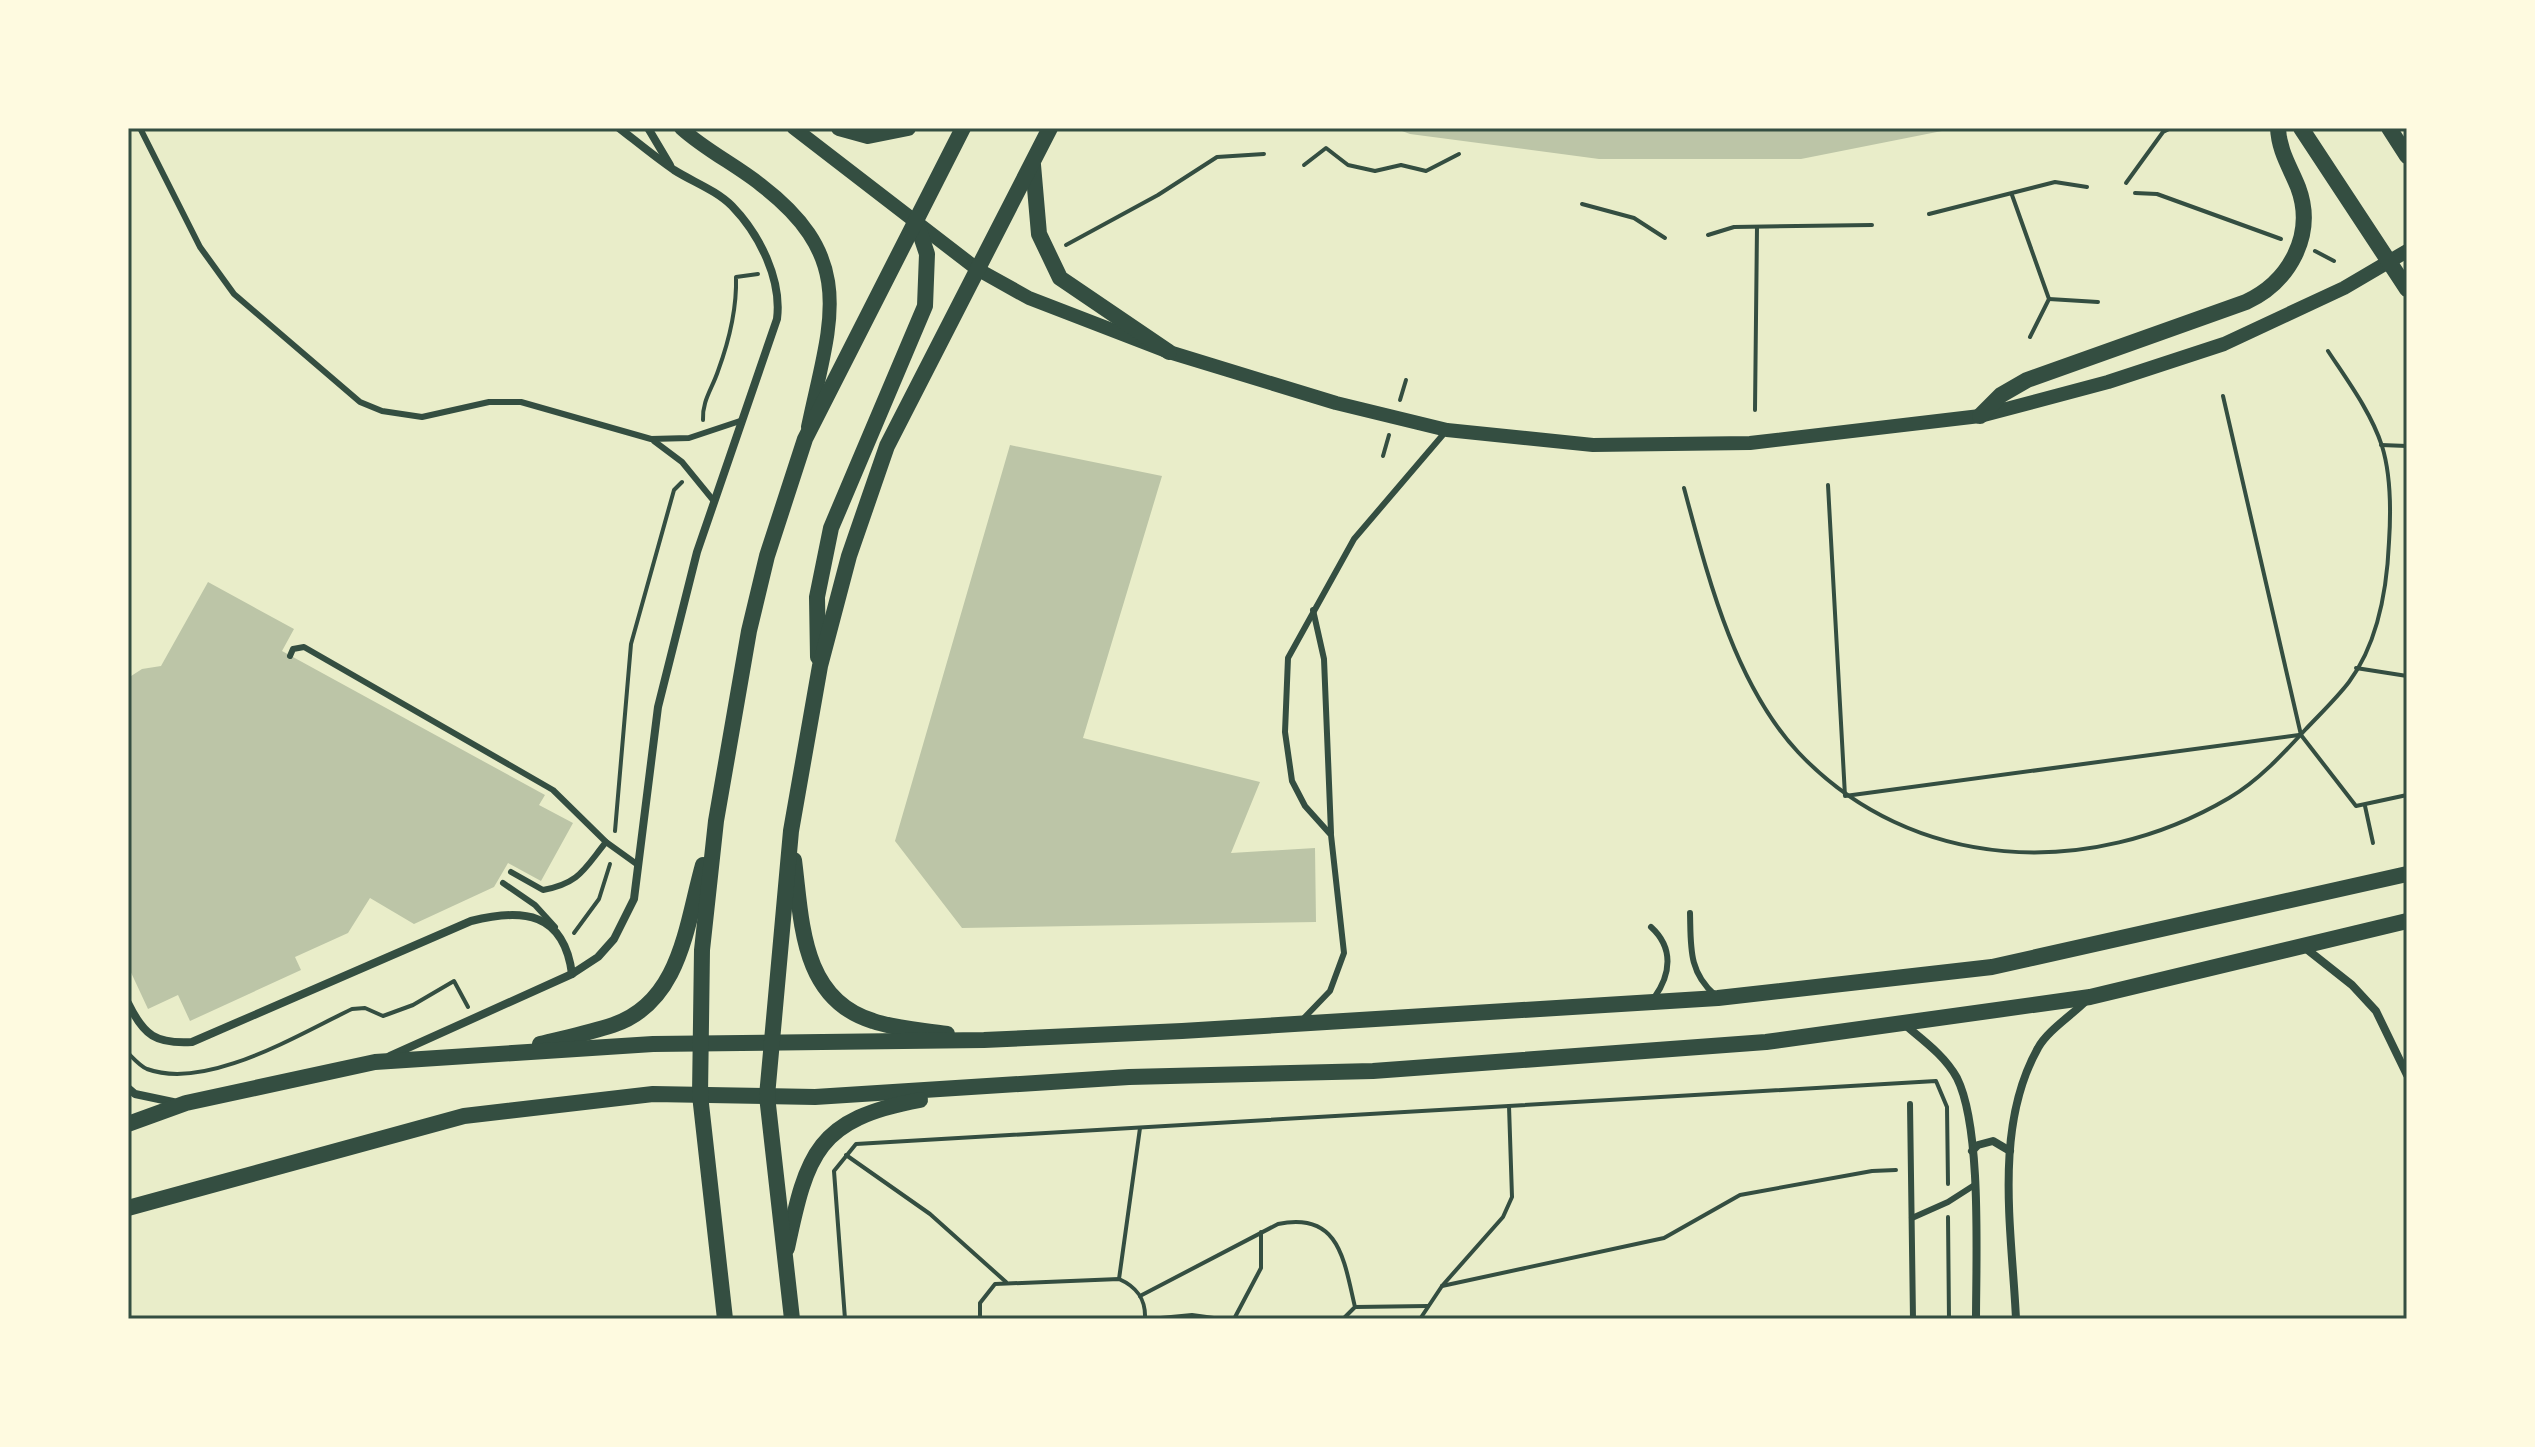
<svg xmlns="http://www.w3.org/2000/svg" width="2535" height="1447" font-family="'IBM Plex Serif',serif">
	<style>
		.building { fill: #bcc5a7 }
		.lines { fill: none; stroke-linecap: round; stroke-linejoin: round }
		.path { stroke: #344e41; stroke-width: 4 }
		.service { stroke: #344e41; stroke-width: 6 }
		.minor { stroke: #344e41; stroke-width: 8 }
		.tertiary { stroke: #344e41; stroke-width: 14 }
		.secondary { stroke: #344e41; stroke-width: 16 }
		.neatline { fill: none; stroke: #344e41; stroke-width: 3 }
	</style>
	<rect width="100%" height="100%" fill="#e9edc9"/>
	<g class="building">
		<polygon points="1394,128 1952,128 1952,129 1801,159 1599,159 1410,134"/>
		<polygon points="1010,445 1162,476 1083,738 1260,782 1231,853 1315,848 1316,922 962,928 895,841"/>
		<polygon points="208,582 294,629 282,651 545,795 539,805 573,823 541,881 508,863 494,887 414,924 370,898 348,933 295,957 301,970 190,1021 178,995 148,1009 128,966 128,678 142,669 161,666"/>
	</g>
	<g class="lines">
		<g class="path">
			<polyline points="1304,165 1326,148 1348,165 1375,171 1401,165 1426,171 1459,154"/>
			<polyline points="2126,183 2163,132 2171,128"/>
			<polyline points="2135,193 2157,194 2281,239"/>
			<polyline points="2012,195 2049,299 2030,337"/>
			<polyline points="1582,204 1634,218 1665,238"/>
			<polyline points="1929,214 2055,182 2087,187"/>
			<polyline points="1708,235 1734,227 1872,225"/>
			<polyline points="1066,245 1158,195 1217,157 1264,154"/>
			<polyline points="2315,251 2334,261"/>
			<polyline points="2049,299 2098,302"/>
			<polyline points="2223,396 2301,735 2356,806 2407,795"/>
			<polyline points="1400,400 1406,380"/>
			<polyline points="1755,410 1757,227"/>
			<path d="M703,420C702,401 712,389 718,371C729,341 737,310 736,277L758,274"/>
			<polyline points="2381,445 2407,446"/>
			<polyline points="1383,456 1389,435"/>
			<polyline points="1828,485 1845,796 2299,735"/>
			<path d="M1684,488C1708,577 1734,683 1798,752C1912,873 2090,880 2229,798C2258,781 2283,754 2305,730C2320,714 2336,699 2349,682C2378,643 2387,589 2389,542C2391,511 2391,475 2382,446C2371,412 2347,380 2328,351"/>
			<polyline points="2356,668 2407,676"/>
			<polyline points="2365,806 2373,843"/>
			<polyline points="615,831 631,644 674,490 682,482"/>
			<polyline points="574,933 599,899 610,864"/>
			<path d="M128,1053C133,1058 140,1066 147,1069C207,1091 299,1034 352,1009L365,1008L383,1016L413,1005L454,981L468,1007"/>
			<polyline points="846,1155 930,1214 1006,1282"/>
			<polyline points="1948,1217 1949,1319"/>
			<polyline points="1119,1279 1140,1128"/>
			<polyline points="1442,1286 1664,1238 1740,1195 1872,1171 1896,1170"/>
			<path d="M1140,1296L1278,1224C1340,1211 1344,1261 1355,1307L1343,1319"/>
			<polyline points="1355,1307 1428,1306"/>
			<polyline points="845,1319 834,1171 856,1144 1936,1081 1947,1107 1948,1184"/>
			<path d="M980,1319V1303L995,1284L1119,1279C1137,1287 1146,1299 1145,1319"/>
			<polyline points="1150,1319 1192,1315 1221,1319"/>
			<polyline points="1234,1319 1261,1268 1261,1232"/>
			<polyline points="1420,1319 1442,1286 1503,1217 1512,1197 1509,1106"/>
		</g>
		<g class="service">
			<polyline points="140,128 200,247 234,294 360,402 382,411 422,417 489,402 521,402 651,439 689,438 740,421"/>
			<polyline points="654,441 682,462 713,500"/>
			<polyline points="1313,610 1324,659 1331,833"/>
			<polyline points="290,656 293,649 304,647 553,790 606,842 638,865"/>
			<path d="M511,872L543,890C580,883 584,869 606,842"/>
			<polyline points="503,883 535,905 555,927"/>
			<path d="M1690,913C1691,946 1688,972 1715,995"/>
			<path d="M1651,927C1674,948 1671,974 1654,998"/>
			<polyline points="1303,1019 1330,991 1344,953 1331,835 1305,806 1292,781 1285,732 1288,658 1354,539 1447,430"/>
			<polyline points="1910,1104 1913,1319"/>
			<polyline points="1912,1218 1948,1202 1973,1186"/>
		</g>
		<g class="minor">
			<polyline points="648,128 670,165"/>
			<polyline points="2304,947 2352,985 2376,1011 2407,1075"/>
			<path d="M128,1003C144,1036 156,1044 192,1042L471,921C523,908 564,912 572,974"/>
			<path d="M1905,1025C1924,1041 1945,1056 1957,1078C1982,1128 1976,1260 1976,1319"/>
			<path d="M390,1056L572,974L598,957L614,939L634,899L658,707L697,552L777,319C782,280 760,235 732,206C716,190 693,182 674,170C655,157 637,142 619,128"/>
			<polyline points="128,1088 135,1094 173,1102"/>
			<polyline points="1972,1151 1978,1145 1993,1141 2010,1151"/>
			<path d="M2016,1319C2012,1231 1993,1128 2038,1048C2047,1031 2072,1015 2086,1001"/>
		</g>
		<g class="tertiary">
			<path d="M681,128C705,150 736,165 761,185C859,260 830,322 808,427"/>
			<polyline points="794,128 977,269 1029,298 1169,352 1336,403 1447,430 1593,445 1750,443 1980,416 2108,382 2224,344 2344,288 2407,251"/>
		</g>
		<g class="secondary">
			<polyline points="839,128 868,136 908,128"/>
			<polyline points="2301,128 2407,289"/>
			<polyline points="2389,128 2407,156"/>
			<polyline points="1033,165 1039,234 1060,278 1169,352"/>
			<path d="M1980,416L2001,395L2027,380L2246,302C2289,282 2316,235 2298,187C2290,167 2279,151 2278,128"/>
			<polyline points="818,657 817,597 831,528 925,306 927,254 916,221"/>
			<path d="M794,860C802,922 801,999 873,1021C896,1029 923,1030 947,1034"/>
			<path d="M540,1044C564,1038 589,1033 613,1025C681,1002 686,925 703,865"/>
			<polyline points="128,1124 186,1103 375,1062 653,1044 984,1040 1182,1031 1718,998 1992,967 2407,874"/>
			<polyline points="128,1208 464,1116 653,1094 815,1097 1129,1077 1373,1071 1766,1042 2090,997 2407,921"/>
			<path d="M787,1248C807,1153 817,1119 920,1100"/>
			<polyline points="725,1319 700,1095 702,950 716,821 749,631 767,556 805,439 963,128"/>
			<polyline points="792,1319 767,1096 791,831 820,666 849,556 887,446 1050,128"/>
		</g>
	</g>
	<rect width="2535" height="1447" fill="none" stroke="#fefae0" stroke-width="260"/>
	<rect x="130" y="130" width="2275" height="1187" class="neatline"/>
</svg>
